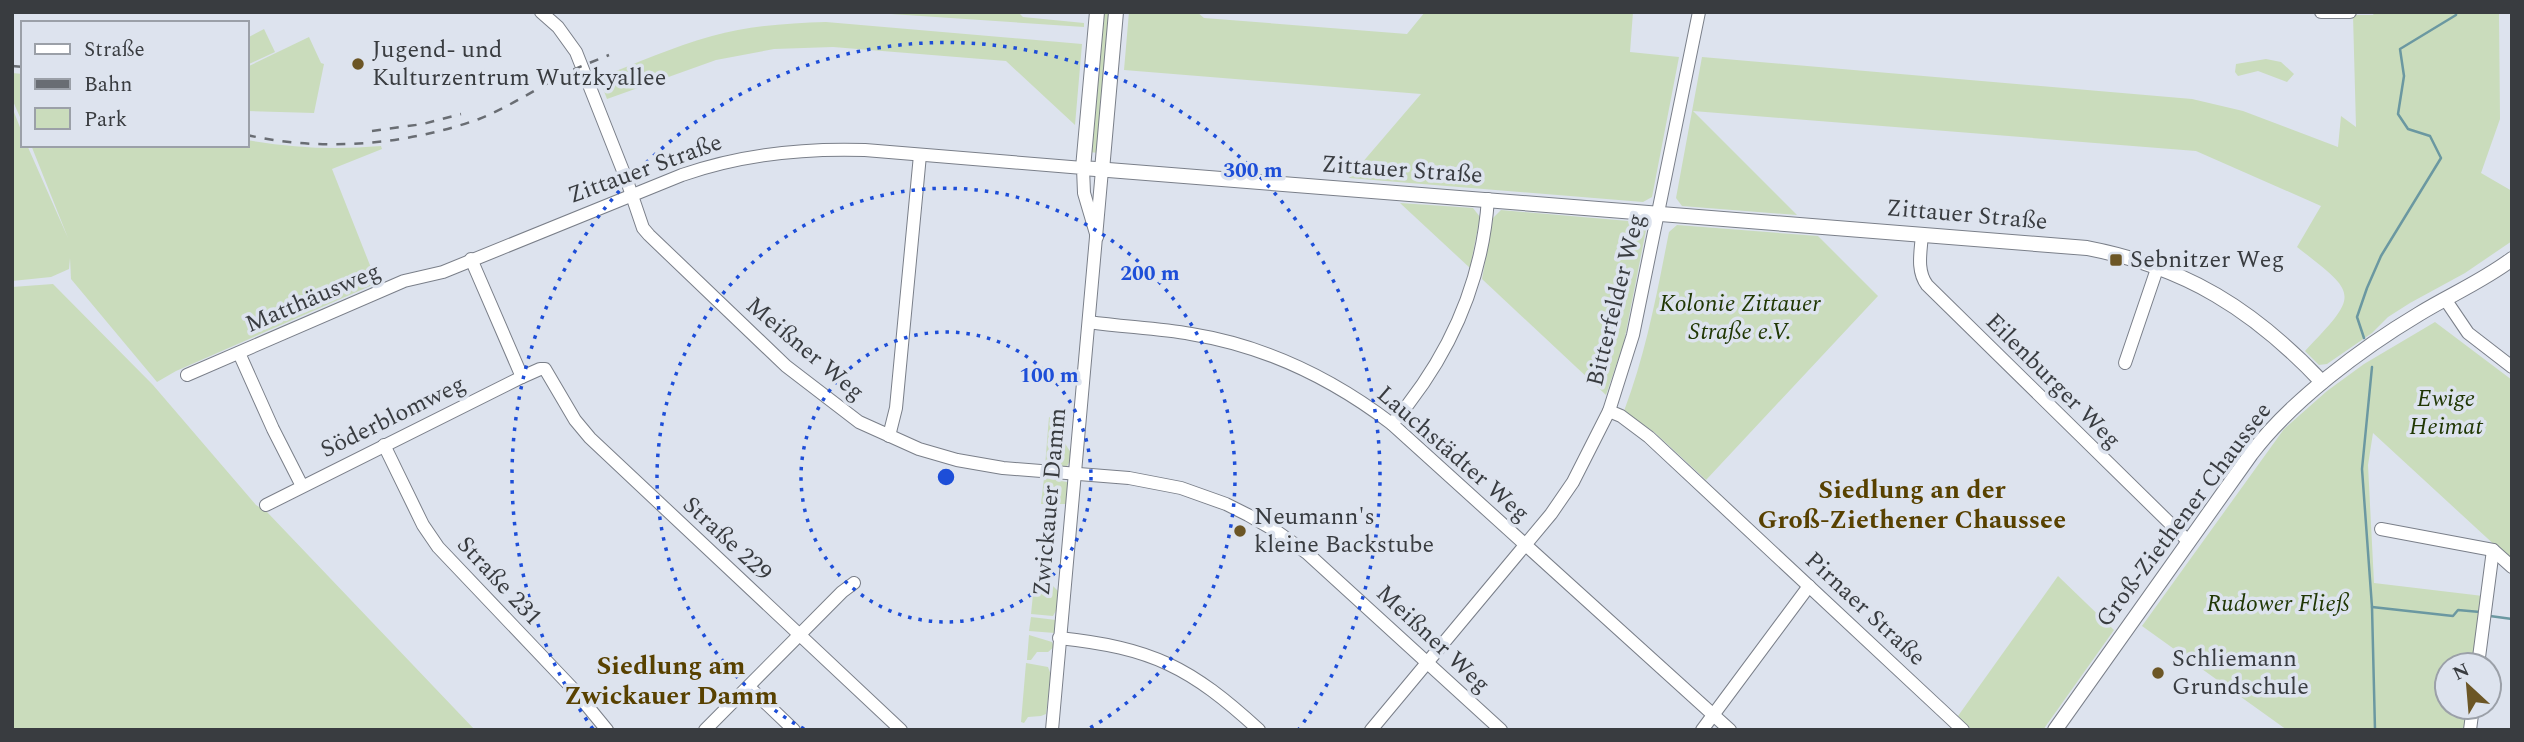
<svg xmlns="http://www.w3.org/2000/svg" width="2524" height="742" font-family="Spectral,serif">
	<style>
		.green { fill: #cadcbc }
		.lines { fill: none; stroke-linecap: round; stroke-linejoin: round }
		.stream { stroke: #6b98a1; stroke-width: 2.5 }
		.minor-casing { stroke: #7a7f89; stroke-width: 14 }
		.tertiary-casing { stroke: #7a7f89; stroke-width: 16 }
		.minor { stroke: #fff; stroke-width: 12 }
		.tertiary { stroke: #fff; stroke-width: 14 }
		.rail { stroke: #696d73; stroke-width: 2.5; stroke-dasharray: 9 9; stroke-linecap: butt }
		.ring { fill: none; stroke: #1d4ed8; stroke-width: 3.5; stroke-dasharray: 3.5 7 }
		.poi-dot { fill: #6c5625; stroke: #dde3ee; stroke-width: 2.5 }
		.labels { text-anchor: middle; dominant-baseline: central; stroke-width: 7; stroke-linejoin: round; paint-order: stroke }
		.poi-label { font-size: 24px; fill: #393c40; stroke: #dde3ee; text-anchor: start }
		.street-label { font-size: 24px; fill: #393c40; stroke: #dde3ee }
		.park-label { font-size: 24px; font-style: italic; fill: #203704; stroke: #dde3ee }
		.neighbourhood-label { font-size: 26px; font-weight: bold; fill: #584100; stroke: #dde3ee }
		.centre { fill: #1d4ed8; stroke: #dde3ee; stroke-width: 3.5 }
		.ring-label { font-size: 21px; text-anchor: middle; font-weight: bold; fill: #1d4ed8; stroke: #dde3ee; stroke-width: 7; stroke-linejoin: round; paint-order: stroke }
	</style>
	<rect width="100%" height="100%" fill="#dde3ee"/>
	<g class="green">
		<polygon points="861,12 1018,12 1023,17 1084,23 1084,27"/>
		<polygon points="1102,12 1112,12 1099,153 1089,152"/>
		<polygon points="1129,12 1197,12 1204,18 1407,34 1425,12 1633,12 1630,52 1679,57 1652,197 1643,202 1349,178 1421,94 1124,70"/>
		<path d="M2375,12H2499L2500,119L2481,173L2512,191V241L2465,273L2410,303L2388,317L2372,333L2327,364L2319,365L2305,351C2359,294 2359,295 2297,247L2321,206L2196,151L1693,111L1797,215L1682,206L1676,198L1702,57L2192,99L2243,111L2338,147L2341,116L2356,127L2353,15H2373Z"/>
		<path d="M826,22L1082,44L1075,125L1006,61L833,47L774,49L716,60L607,99L599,78C636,63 673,47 712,36C749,26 787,23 826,22Z"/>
		<polygon points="264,29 275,52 247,65 247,38"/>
		<polygon points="309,37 321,63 324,64 314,113 247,111 247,67"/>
		<polygon points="2266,59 2281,62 2294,74 2287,82 2258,71 2238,76 2235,72 2236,64"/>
		<polygon points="12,73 23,74 23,124 12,99"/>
		<path d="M12,107L23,135V145H27L68,238L31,145H247V140C292,148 335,150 381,146L382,149L332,169L377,283L176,371L157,382L71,279L70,258L69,269L51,277L12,281Z"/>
		<polygon points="1400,203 1473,208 1480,217 1470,268"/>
		<polygon points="1501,210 1640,222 1646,230 1624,342 1606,395 1482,279 1493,218"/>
		<path d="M1677,225L1818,236L1878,296L1706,480L1654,432L1624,411C1646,353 1657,293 1669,232Z"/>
		<polygon points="53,284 153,385 256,505 267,512 475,730 12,730 12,287"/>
		<polygon points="2435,322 2512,380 2512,561 2373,433 2368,465 2374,583 2483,596 2474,665 2447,665 2447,707 2468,707 2465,730 2287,730 2142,626 2284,429 2327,391 2364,364"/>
		<polygon points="1049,417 1065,427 1064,442 1073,456 1067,466 1045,466"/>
		<polygon points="1044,478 1067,482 1069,488 1066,504 1041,504"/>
		<polygon points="2058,576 2114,630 2043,730 1972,730 1958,716"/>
		<polygon points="1034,585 1053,586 1058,591 1057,609 1053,616 1031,614"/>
		<polygon points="1031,617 1056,620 1055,633 1029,631"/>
		<polygon points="1029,635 1052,642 1054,647 1048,652 1037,652 1031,660 1027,660"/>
		<polygon points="1026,663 1048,667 1051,675 1046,714 1041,716 1028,717 1024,723 1021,722"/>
	</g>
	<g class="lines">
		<g class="stream">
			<polyline points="2364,338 2357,317 2367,288 2381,256 2441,158 2430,136 2408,129 2398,114 2404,76 2400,49 2456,15 2456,12"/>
			<polyline points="2372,367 2362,469 2372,607 2375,730"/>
			<polyline points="2372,607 2453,616 2458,610 2480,612"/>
			<polyline points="2490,616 2512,619"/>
		</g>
		<defs>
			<g id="minor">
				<polyline points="541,12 558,27 576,52 627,181 643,228 649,235 786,366 859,422 919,449 957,460 1003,468 1129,478 1181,488 1226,504 1248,515 1276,531 1307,553 1501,730"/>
				<polyline points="2321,12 2350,12"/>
				<path d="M1922,234C1921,251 1916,270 1927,285L2189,542"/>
				<polyline points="471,259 522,377"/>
				<polyline points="2445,299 2468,333 2512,367"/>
				<path d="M1089,322C1123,327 1158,328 1191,334C1265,346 1333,379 1392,424L1730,730"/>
				<polyline points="239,353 273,429 302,486"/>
				<polyline points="2125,363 2158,266"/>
				<path d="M187,375L404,281L443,272L682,175C742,154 802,148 865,150L1083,168L1084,193L1097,237"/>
				<polyline points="1609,411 1621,416 1649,437 1963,730"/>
				<path d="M1392,424C1448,359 1482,286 1488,199"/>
				<polyline points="889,436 896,408 920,155"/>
				<polyline points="384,445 423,525 438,547 575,691 607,730"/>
				<polyline points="266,505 522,377 540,369 545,369 575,420 590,438 901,730"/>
				<polyline points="2381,529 2493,550 2512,567"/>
				<path d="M1059,638C1153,648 1190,667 1259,730"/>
				<polyline points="2478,665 2493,550"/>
				<polyline points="749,687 794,730"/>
				<polyline points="705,730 842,592 854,583"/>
				<polyline points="1052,730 1102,170"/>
				<polyline points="1371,730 1551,514 1573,482 1609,411 1633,335 1699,12"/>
				<polyline points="1702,730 1809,586"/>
				<polyline points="2470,730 2473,707"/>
			</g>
			<g id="tertiary">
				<path d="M1097,12L1083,168L2087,248C2186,267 2254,310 2322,382"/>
				<polyline points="1102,170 1116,12"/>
				<path d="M2055,730L2251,454C2291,401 2362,348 2419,314C2450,295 2483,281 2512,259"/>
			</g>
		</defs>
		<use href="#minor" class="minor-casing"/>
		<use href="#tertiary" class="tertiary-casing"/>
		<use href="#minor" class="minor"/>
		<use href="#tertiary" class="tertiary"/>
		<g class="rail">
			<polyline points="12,66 23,67"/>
			<polyline points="372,131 423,124 461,114"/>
			<path d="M247,135C321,152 407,145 479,119C509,107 536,89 564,74C579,67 594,61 609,55"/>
		</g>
	</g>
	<g class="ring">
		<circle cx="946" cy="477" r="145"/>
		<path d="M804 729A289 289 0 1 1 1088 729"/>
		<path d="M593 729A434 434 0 1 1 1299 729"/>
	</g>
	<g class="poi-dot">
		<circle cx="358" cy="64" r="7"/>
		<rect x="2109" y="253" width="14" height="14" rx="3.5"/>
		<circle cx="1240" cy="531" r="7"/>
		<circle cx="2158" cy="673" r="7"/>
	</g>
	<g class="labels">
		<g class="poi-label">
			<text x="372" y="50">Jugend- und<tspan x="372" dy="28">Kulturzentrum Wutzkyallee</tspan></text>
			<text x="2130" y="260">Sebnitzer Weg</text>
			<text x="1254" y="517">Neumann's<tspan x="1254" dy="28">kleine Backstube</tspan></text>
			<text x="2172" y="659">Schliemann<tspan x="2172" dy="28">Grundschule</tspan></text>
		</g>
		<g class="street-label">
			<text transform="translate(645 169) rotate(-20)">Zittauer Straße</text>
			<text transform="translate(1402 170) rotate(4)">Zittauer Straße</text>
			<text transform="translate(1967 215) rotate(5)">Zittauer Straße</text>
			<text transform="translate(313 298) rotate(-23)">Matthäusweg</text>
			<text transform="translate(1616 300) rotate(-76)">Bitterfelder Weg</text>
			<text transform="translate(805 349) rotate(40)">Meißner Weg</text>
			<text transform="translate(2053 381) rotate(45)">Eilenburger Weg</text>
			<text transform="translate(393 417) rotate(-26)">Söderblomweg</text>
			<text transform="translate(1453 454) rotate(41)">Lauchstädter Weg</text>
			<text transform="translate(1050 502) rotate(-85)">Zwickauer Damm</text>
			<text transform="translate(2184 515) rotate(-53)">Groß-Ziethener Chaussee</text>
			<text transform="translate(727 539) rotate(43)">Straße 229</text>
			<text transform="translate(499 581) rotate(47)">Straße 231</text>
			<text transform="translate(1865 609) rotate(43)">Pirnaer Straße</text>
			<text transform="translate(1433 639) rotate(43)">Meißner Weg</text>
		</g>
		<g class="park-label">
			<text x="1740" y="304">Kolonie Zittauer<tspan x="1740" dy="28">Straße e.V.</tspan></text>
			<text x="2446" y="399">Ewige<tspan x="2446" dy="28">Heimat</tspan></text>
			<text x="2278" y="604">Rudower Fließ</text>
		</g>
		<g class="neighbourhood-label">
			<text x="1912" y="490">Siedlung an der<tspan x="1912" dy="30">Groß-Ziethener Chaussee</tspan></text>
			<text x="671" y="666">Siedlung am<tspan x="671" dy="30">Zwickauer Damm</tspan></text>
		</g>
	</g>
	<circle cx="946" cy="477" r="10" class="centre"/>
	<g class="ring-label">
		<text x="1253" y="177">300 m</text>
		<text x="1150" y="280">200 m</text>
		<text x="1049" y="382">100 m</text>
	</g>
	<rect width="2524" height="742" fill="none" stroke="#393c40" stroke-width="28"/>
	<rect x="21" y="21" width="228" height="126" fill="#dde3ee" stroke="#9ba0a8" stroke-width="2"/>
	<rect x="35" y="44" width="35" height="10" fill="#ffffff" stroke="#9ba0a8" stroke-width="2"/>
	<text x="84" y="56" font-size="21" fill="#393c40">Straße</text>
	<rect x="35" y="79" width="35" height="10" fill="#696d73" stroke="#9ba0a8" stroke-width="2"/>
	<text x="84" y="91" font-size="21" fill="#393c40">Bahn</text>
	<rect x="35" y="108" width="35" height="21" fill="#cadcbc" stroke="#9ba0a8" stroke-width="2"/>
	<text x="84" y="126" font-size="21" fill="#393c40">Park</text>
	<g transform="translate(2468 686) rotate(334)"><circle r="33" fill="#dde3ee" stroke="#9ba0a8" stroke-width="2"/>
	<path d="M0-5L12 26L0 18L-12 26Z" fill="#6c5625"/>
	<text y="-10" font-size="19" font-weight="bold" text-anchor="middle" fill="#393c40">N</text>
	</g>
</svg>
